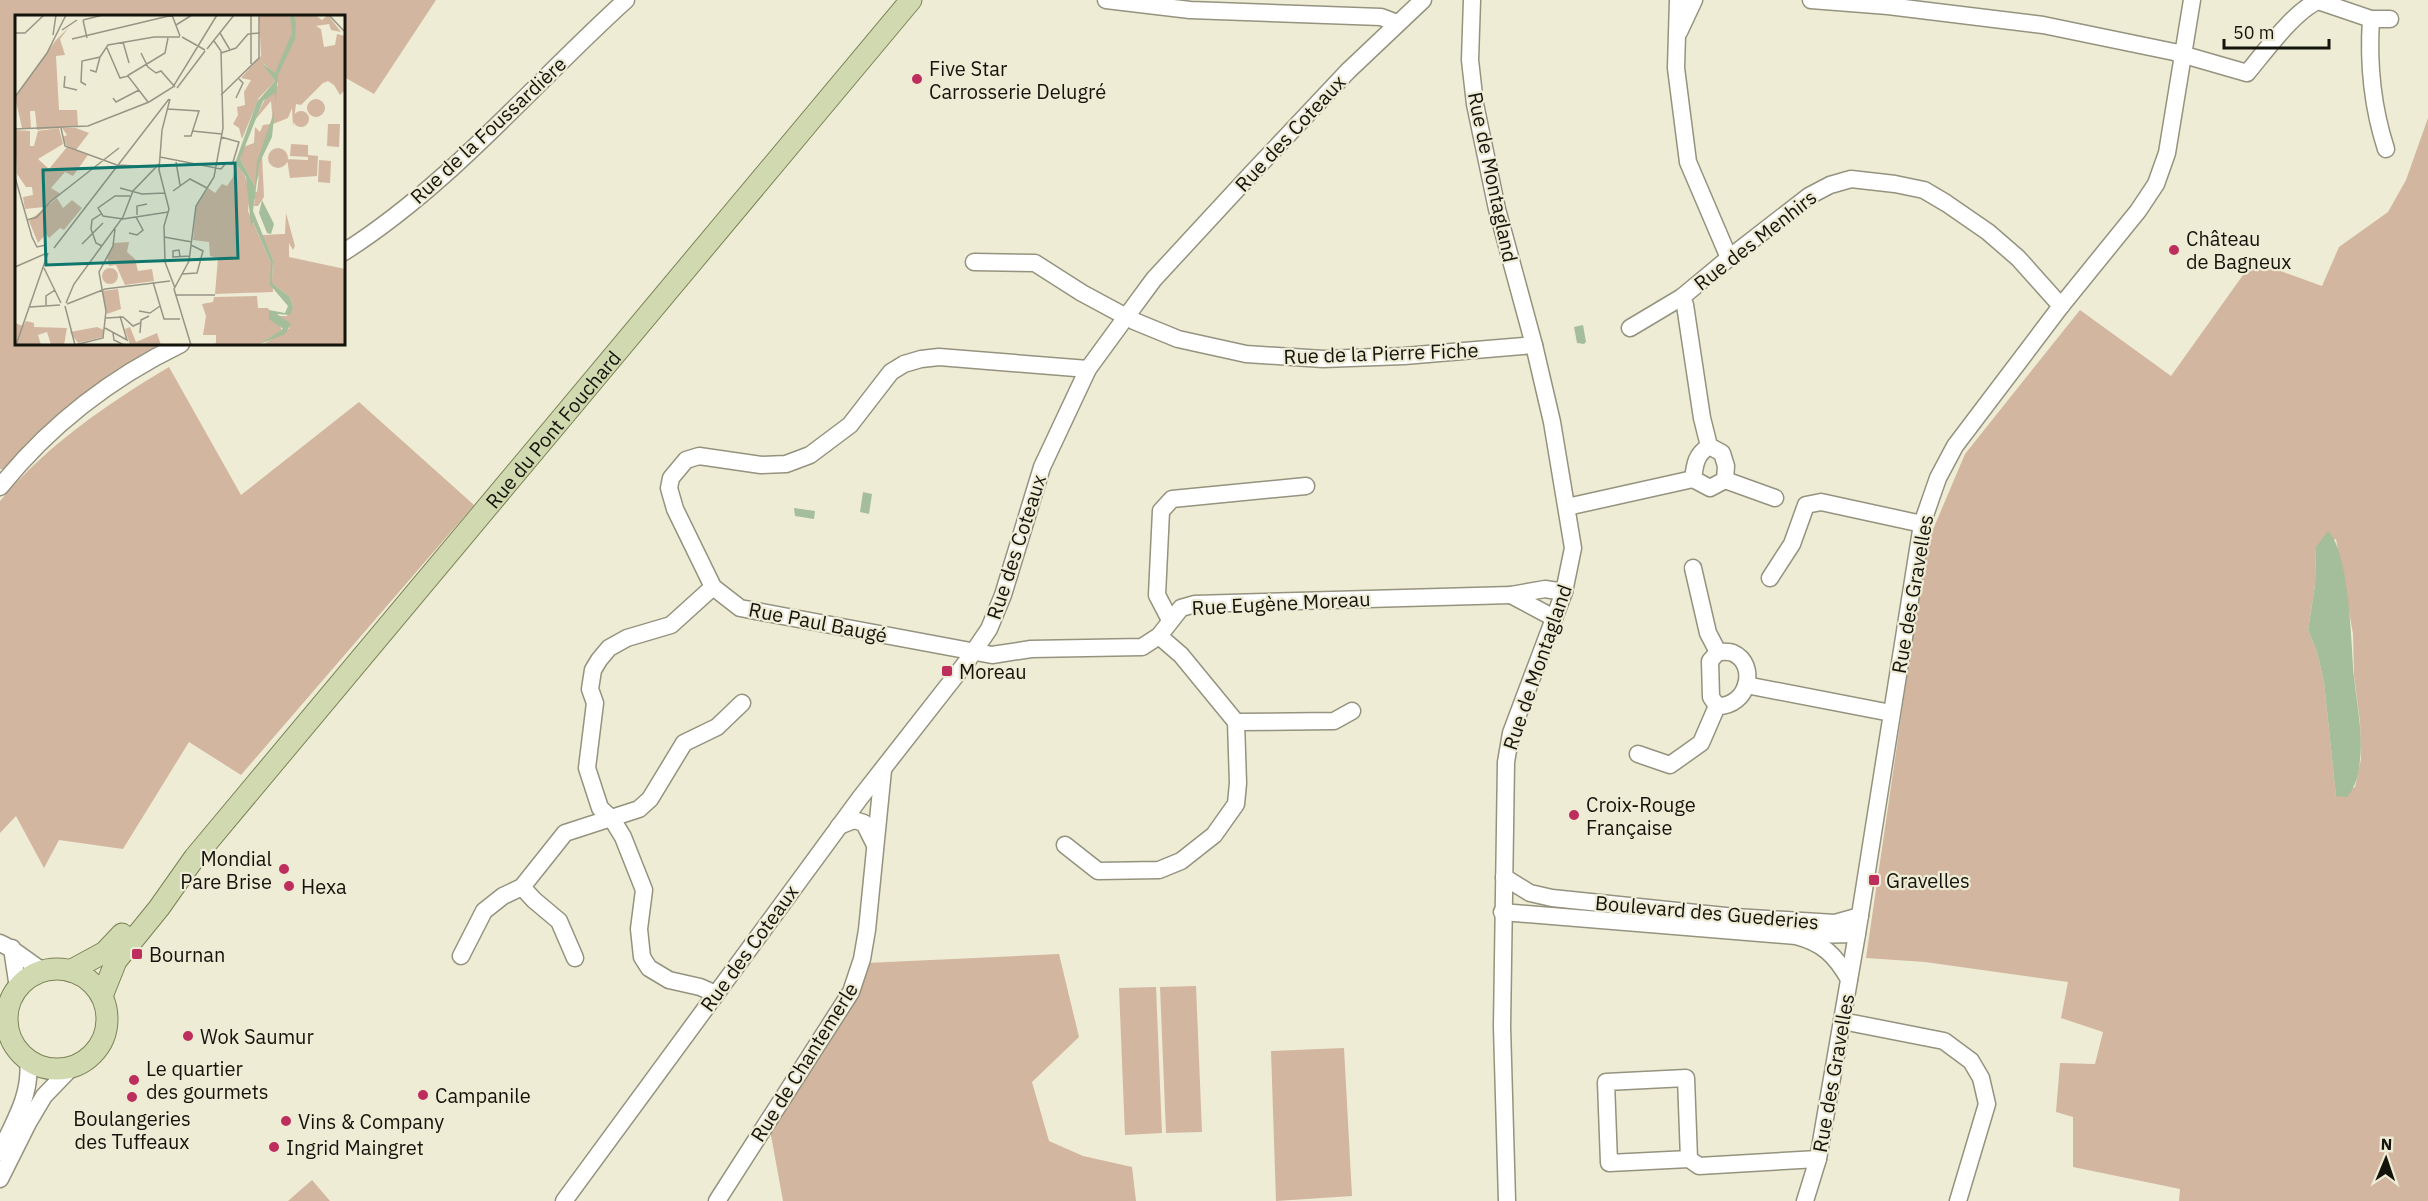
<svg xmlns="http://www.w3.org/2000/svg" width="2428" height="1201" font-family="'IBM Plex Sans',sans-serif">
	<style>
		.green { fill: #d2b69f; fill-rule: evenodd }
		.water { fill: #a4bd9a }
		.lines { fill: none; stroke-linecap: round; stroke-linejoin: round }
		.minor-casing { stroke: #95927e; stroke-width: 19 }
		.major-casing { stroke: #7b8355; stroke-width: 23 }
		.minor { stroke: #fff; stroke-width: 16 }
		.major { stroke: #d1d9b0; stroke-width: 21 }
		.poi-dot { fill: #bd2e5d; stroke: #efecd6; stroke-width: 2 }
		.labels { text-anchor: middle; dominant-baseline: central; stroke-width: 4.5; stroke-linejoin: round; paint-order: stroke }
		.poi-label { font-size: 20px; fill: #14130c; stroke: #efecd6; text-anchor: start }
		.street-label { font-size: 20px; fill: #14130c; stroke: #efecd6 }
		.inset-road { fill: none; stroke: #979585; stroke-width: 1.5 }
		.view { fill: #0f766e; fill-opacity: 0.15; stroke: #0f766e; stroke-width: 3 }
		.inset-edge { fill: none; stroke: #14130c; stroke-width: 3 }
	</style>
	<rect width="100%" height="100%" fill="#efecd6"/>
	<g class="green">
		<path d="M0,0H436L374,94L344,77V16H16V344H160C98,378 54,418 6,469H0Z"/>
		<path d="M2428,118V1201H2179L2180,1189L2073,1167V1117L2056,1112L2060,1063L2095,1064L2103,1032L2061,1018L2068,982L1925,962L1866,958L1926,546L1965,454L2080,310L2171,376L2253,261L2322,286L2339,247L2388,212L2406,180ZM2336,539L2353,634L2354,676L2360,721L2361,759L2355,787L2336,796L2324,682L2317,652L2308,630L2315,585L2316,547Z"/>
		<path d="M169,367L241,495L359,402L474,505L241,775L189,742L123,849L59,840L44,868L16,816L0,833V501C47,445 107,404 169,367Z"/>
		<polygon points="1059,954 1079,1037 1032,1082 1049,1141 1083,1156 1132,1167 1136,1201 783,1201 770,1130 866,963"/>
		<polygon points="1196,986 1202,1132 1166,1133 1160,987"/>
		<polygon points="1156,987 1162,1133 1125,1135 1119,988"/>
		<polygon points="1344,1048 1352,1196 1276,1201 1271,1051"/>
		<polygon points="312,1180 330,1201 288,1201"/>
	</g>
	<g class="water">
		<polygon points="1583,325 1586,342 1584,344 1577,343 1574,327"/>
		<polygon points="863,492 872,494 869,514 860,512"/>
		<polygon points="794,508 815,511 814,519 795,516"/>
		<path d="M2328,531C2350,553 2351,644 2354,677C2357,705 2363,732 2360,760C2359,774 2356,786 2347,797L2336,796L2324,682L2317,652L2308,630L2315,585L2316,547Z"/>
	</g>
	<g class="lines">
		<defs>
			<g id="minor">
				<polyline points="1106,0 1190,10 1381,17 1397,23"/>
				<polyline points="1472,0 1470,60 1475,104 1497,209 1534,345 1552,422 1573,548 1564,592 1511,733 1506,762 1502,1027 1507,1201"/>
				<polyline points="1678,0 1676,68 1688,162 1729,258"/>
				<path d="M1811,0L1888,6L2043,25L2174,52L2247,73C2264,53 2294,11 2318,1L2371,19H2390"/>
				<path d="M2371,19C2368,64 2372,106 2386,149"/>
				<polyline points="1679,32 1694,0"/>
				<path d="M344,252C451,184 533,84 626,0"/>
				<polyline points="974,262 1035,263 1082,293 1134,321 1178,339 1246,354 1323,359 1404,356 1534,345"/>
				<path d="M1682,297L1685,305L1702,418L1709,446L1722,453L1726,466L1725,480L1710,488L1693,479C1695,463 1696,455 1709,446"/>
				<polyline points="1630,328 1682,297 1729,258 1809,196 1830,185 1851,179 1895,184 1924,190 1946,203 1988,232 2018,258 2061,306"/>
				<polyline points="1088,369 939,357 921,359 904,364 891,372 850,425 810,455 786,464 761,465 699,456 686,460 671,478 669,488 675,509 713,587 740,608 992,655 1031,649 1142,647 1159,636 1181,608 1195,604 1511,595 1545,589 1564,592"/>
				<polyline points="1725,480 1775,498"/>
				<path d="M0,487C49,426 111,378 181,344"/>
				<polyline points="1567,507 1693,479"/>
				<polyline points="1693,568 1708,633 1718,652"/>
				<polyline points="1770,578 1792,544 1806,505 1821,502 1922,524"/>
				<polyline points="713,587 671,625 627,638 609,648 599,660 593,670 590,689 595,703 587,768 600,808 612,819 623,837 644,890 639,929 642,957 649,968 669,980 700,987 716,994"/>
				<polyline points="1511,595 1554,618"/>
				<polyline points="1170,620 1157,595 1161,511 1172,499 1306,486"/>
				<path d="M1718,652C1722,652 1729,651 1733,653C1758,664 1749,707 1717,706L1711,697L1710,661Z"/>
				<polyline points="1746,685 1891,713"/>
				<polyline points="1236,722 1334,721 1352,711"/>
				<polyline points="1638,754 1670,765 1701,743 1717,706"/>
				<polyline points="839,826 854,820 864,823 874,843"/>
				<polyline points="1065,845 1098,871 1159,870 1181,861 1214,835 1236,804 1238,783 1236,722 1181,655 1159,636"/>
				<polyline points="1504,877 1530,893 1552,898 1735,917 1835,923 1860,916"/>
				<polyline points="522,887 534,900 559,921 575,958"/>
				<path d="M1502,912L1796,936C1823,943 1835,955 1849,979"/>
				<polyline points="1803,935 1857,934"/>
				<path d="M0,943C16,950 28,962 43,971"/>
				<polyline points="12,948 18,988"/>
				<polyline points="461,956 484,911 503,896 522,887 565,833 639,809 650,799 684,743 717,727 742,703"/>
				<polyline points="1842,1021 1944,1041 1971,1061 1981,1078 1987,1104 1958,1201"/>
				<path d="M0,1152C14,1122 32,1094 28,1060"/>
				<polyline points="1689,1159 1686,1078 1606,1082 1609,1163 1689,1159 1699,1166 1818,1159"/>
				<polyline points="0,1179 28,1123 44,1096 72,1067"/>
				<polyline points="564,1201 860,798 968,660 989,629 1003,595 1042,467 1088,369 1126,317 1154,279 1252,173 1348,71 1423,0"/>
				<polyline points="717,1201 851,992 862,959 867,930 883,770"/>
				<polyline points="1805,1201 1818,1159 1857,934 1922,524 1938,478 1955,446 2061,306 2138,211 2156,184 2167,153 2192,0"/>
			</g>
			<g id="major">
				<circle cx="57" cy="1019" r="50"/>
				<polyline points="70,971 105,952 122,934"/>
				<path id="s1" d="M102,996L116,961L159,908L195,857L911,0"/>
			</g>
		</defs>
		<use href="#minor" class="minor-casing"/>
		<use href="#major" class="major-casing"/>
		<use href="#minor" class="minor"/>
		<use href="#major" class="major"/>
	</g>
	<g class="poi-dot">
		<circle cx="917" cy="79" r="6"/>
		<circle cx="2174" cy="250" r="6"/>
		<rect x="941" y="665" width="12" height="12" rx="3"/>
		<circle cx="1574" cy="815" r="6"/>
		<circle cx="284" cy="869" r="6"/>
		<rect x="1868" y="874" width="12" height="12" rx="3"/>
		<circle cx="289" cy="886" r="6"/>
		<rect x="131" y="948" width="12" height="12" rx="3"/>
		<circle cx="188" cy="1036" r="6"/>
		<circle cx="134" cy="1080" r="6"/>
		<circle cx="423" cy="1095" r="6"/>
		<circle cx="132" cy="1097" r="6"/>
		<circle cx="286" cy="1121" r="6"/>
		<circle cx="274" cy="1147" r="6"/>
	</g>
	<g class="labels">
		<g class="poi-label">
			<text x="929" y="68">Five Star<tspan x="929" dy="23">Carrosserie Delugré</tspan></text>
			<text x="2186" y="238">Château<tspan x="2186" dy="23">de Bagneux</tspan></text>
			<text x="959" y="671">Moreau</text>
			<text x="1586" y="804">Croix-Rouge<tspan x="1586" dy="23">Française</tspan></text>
			<text x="272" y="858" text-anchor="end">Mondial<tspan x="272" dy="23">Pare Brise</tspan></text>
			<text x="1886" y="880">Gravelles</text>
			<text x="301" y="886">Hexa</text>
			<text x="149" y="954">Bournan</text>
			<text x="200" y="1036">Wok Saumur</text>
			<text x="146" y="1068">Le quartier<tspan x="146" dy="23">des gourmets</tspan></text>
			<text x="435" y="1095">Campanile</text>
			<text x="132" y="1118" text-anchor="middle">Boulangeries<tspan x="132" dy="23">des Tuffeaux</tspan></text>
			<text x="298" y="1121">Vins &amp; Company</text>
			<text x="286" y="1147">Ingrid Maingret</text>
		</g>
		<g class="street-label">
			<text transform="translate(488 130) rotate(-43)">Rue de la Foussardière</text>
			<text transform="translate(1290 133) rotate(-47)">Rue des Coteaux</text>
			<text transform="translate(1493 177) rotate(78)">Rue de Montagland</text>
			<text transform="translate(1755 240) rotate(-38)">Rue des Menhirs</text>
			<text transform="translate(1381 353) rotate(-2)">Rue de la Pierre Fiche</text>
			<text stroke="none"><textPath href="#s1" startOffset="726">Rue du Pont Fouchard</textPath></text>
			<text transform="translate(1016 547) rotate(-72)">Rue des Coteaux</text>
			<text transform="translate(1912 594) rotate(-80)">Rue des Gravelles</text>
			<text transform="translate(1281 603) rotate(-3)">Rue Eugène Moreau</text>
			<text transform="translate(818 622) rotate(11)">Rue Paul Baugé</text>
			<text transform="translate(1537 667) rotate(-71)">Rue de Montagland</text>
			<text transform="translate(1707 912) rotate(5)">Boulevard des Guederies</text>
			<text transform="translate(749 948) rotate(-54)">Rue des Coteaux</text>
			<text transform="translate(804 1062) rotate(-58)">Rue de Chantemerle</text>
			<text transform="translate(1833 1073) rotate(-80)">Rue des Gravelles</text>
		</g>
	</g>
	<g transform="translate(15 15)">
		<rect width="330" height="330" fill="#efecd6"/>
		<path d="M244,0H300L307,5L313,0L326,17L316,15L314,9L301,11L306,14L309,32L320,30L322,19L330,21V75L325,80L319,70L313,66L308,68L286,90L281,89L278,112L277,93L273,103L258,109L256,86L240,105L249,86L263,70L260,59L248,48L260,66L244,83L227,124L224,113L218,109L223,100L222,92L230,90L229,77L236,65L226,63L246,41ZM54,12L45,24L50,40L41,41L44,95H62L63,111L22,115L20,96H15L16,114L7,113L0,82L41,25ZM292 93a9 9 0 1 1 18 0a9 9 0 1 1-18 0ZM278 104a8 8 0 1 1 16 0a8 8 0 1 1-16 0ZM256,109L254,126L244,144L247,141L249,182L243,191H239L240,184L234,187L233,196L256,248L258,277L200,279L203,243L195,241L194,227L178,225L181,192L193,173L200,178L207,169L212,171L218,162L220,148L230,161L234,175L242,177L244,160L240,171L225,144L228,132L239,128L240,112L245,117L248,110ZM313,109H325L324,132L312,131ZM44,113L48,129L23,144L34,154L52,132L73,140L58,161L50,157L36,173L46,179L29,192L10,194L8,182L18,180L17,172H11L2,159L0,115L15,116V131H19L23,116ZM47,113H61L74,118L61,135L51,130L48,122L52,120ZM276,129L293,130V140L303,141L302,161L275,163L272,144L293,145V142L275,141ZM253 143a10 10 0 1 1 20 0a10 10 0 1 1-20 0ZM304,145L316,146L315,168L303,167ZM42,183L48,193L57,185L67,193L49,215L45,213L34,223L31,219L23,228L14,206ZM271,198L280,231L278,235L274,228V242L330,254V330H247L275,313L262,301H272L278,291L275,282L257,268L258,245L247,220L270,219ZM114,227L112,237L120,244L123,256L137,254L139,266L110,270L101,250L94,251L92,242L99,228ZM87 261a8 8 0 1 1 16 0a8 8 0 1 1-16 0ZM103,274L106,294L92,299L87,276ZM242,281L243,293H253L267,315L243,330H196L201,328V320H188L191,301L187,289L198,287L199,282ZM11,306L19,308V312L52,313L49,330H36L32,317L23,320L26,330H0V308L8,311ZM82,312L89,315L88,322L63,328L55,317ZM115,312L121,327L142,318L146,330H115L110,314Z" fill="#d2b69f"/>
		<path d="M275,0H279L281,8L280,24L263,60L257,122L244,149L238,196L258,245L257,268L275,282L278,291L275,300L262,299L276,309L270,319L243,330L268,314L254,304V295L270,298L273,291L255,270L256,248L238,207L236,211L231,162L220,148L242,87L260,66L247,48L260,58L277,18ZM260,78V94L242,147L240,171L225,144L248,86ZM247,185L259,209L256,219L252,218L244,198Z" fill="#a4bd9a" fill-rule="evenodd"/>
		<path class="inset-road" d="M157,0L165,21M314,0L329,16M68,5L88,0M68,5L72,23M161,10L177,0M47,15L62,5M0,18H10L29,0M205,18L215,35M38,20L41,0M167,22L190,35M57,24L158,0M108,27L114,48M92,33L105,63L113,61L133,87M192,34L219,0M126,38L133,52L141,58L146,56L160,72M206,38L221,33L233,19L245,18M236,49V0M75,55L81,57L85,42M50,61L49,72L62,75M112,61L150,38L153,23M71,70L66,67L67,46L85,42L93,30L139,22H165M162,73L190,36M206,80L244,43V0M0,82L32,38L51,0M98,83L101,87L124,75M221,83L228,68L224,64M155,84L147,115L144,155L154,194L149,211L150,247L160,273M153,94L184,96L176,121H169M46,113L50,131L102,150M0,114L73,111L134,87L158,72L202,0M177,116L207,119M206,122L224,127L218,147M145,142L206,154L211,148L217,149M161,147L165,170M330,148V206M103,150L138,152M0,162L17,222L22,232L31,230M105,173L127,179L150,178M158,176L175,164L192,173M115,181H100L83,193L88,201L108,204L153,197M86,199L77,205L76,214L81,228L87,231M122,200V191L132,189M12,205L22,202L35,187L104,133M114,218L122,220L128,215L121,202M149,222L177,227M67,229L88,208M39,233L154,84M165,242L164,235L158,236V242L175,241M0,252L32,238M29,253L46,288M167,259L182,258L188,236L176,230M138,267L149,304H165M160,280H200M51,288L59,269L108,202L118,176L144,149M52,289L90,274L155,266M31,290V281L40,275M50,291L60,330M15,292L45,290M124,296L135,298L145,291M91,303L108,302L118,311L125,308M90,313L112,325L105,301M98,318L99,325L109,330M125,318L126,305L134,301M1,330L33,238M60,330L88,323L91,296L84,257L98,231L100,214M176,330L159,274L174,246L181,191L199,162L208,113L206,36L199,26"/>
		<path class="view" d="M220,148L223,243L31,250L28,155Z"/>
		<rect width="330" height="330" class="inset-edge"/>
	</g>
	<g transform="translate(2386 1159) rotate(2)" stroke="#efecd6" stroke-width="4.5" paint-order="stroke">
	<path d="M0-4.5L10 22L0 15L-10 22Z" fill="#14130c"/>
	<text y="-9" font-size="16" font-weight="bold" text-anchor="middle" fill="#14130c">N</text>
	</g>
	<path d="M2224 39v9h105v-9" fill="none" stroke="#14130c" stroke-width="3"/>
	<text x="2233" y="39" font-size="18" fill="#14130c" stroke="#efecd6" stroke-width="4.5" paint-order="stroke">50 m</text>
</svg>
